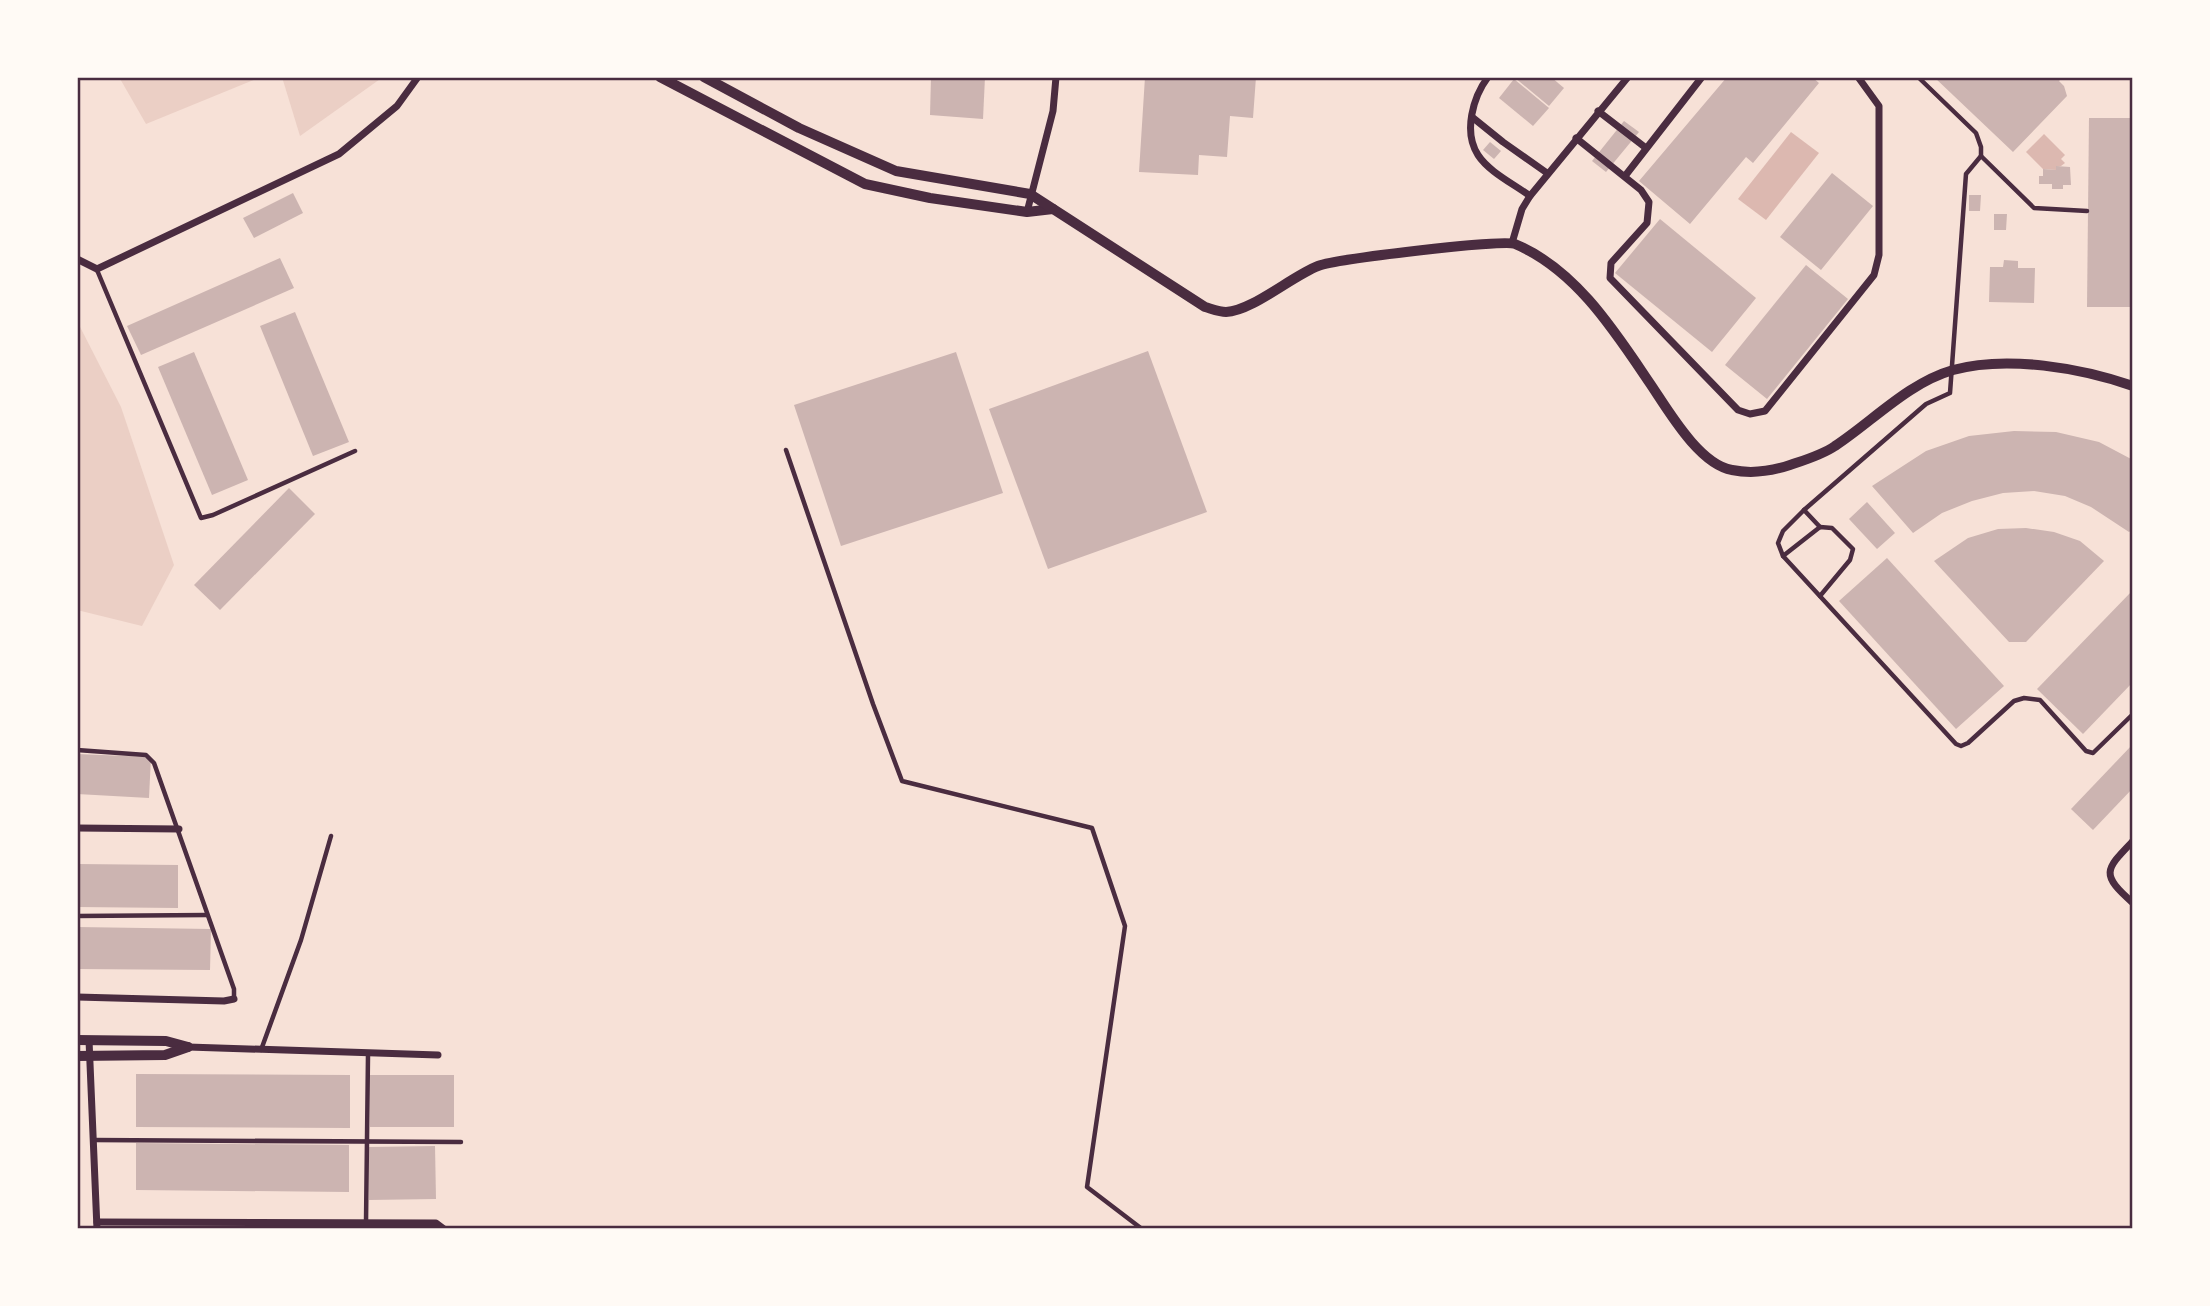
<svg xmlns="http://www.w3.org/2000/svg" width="2210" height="1306" font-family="Ubuntu,sans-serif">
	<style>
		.green { fill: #ebcfc5 }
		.water { fill: #dcb8b0 }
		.building { fill: #ccb4b1 }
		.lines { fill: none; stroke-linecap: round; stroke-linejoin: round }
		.service { stroke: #4a2c40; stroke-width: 4.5 }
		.minor { stroke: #4a2c40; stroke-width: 7 }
		.tertiary { stroke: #4a2c40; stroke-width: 10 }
		.neatline { fill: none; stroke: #4a2c40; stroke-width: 2.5 }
	</style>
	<rect width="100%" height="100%" fill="#f7e1d7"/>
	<g class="green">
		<polygon points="119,77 261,77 146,124"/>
		<polygon points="282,77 383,77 300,136"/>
		<polygon points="77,321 121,407 174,565 142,626 77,610"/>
	</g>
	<g class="water">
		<polygon points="1791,132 1819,153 1766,220 1738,199"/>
		<polygon points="2044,134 2065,155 2061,159 2065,163 2061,166 2056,167 2056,170 2043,169 2026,152"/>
	</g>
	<g class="building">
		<polygon points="931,77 985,77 983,119 930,115"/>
		<polygon points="1145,77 1256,77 1253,118 1230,116 1227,157 1199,155 1198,175 1139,172"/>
		<polygon points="1514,77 1551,77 1564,88 1549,106"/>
		<polygon points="1727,77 1812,77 1819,83 1753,163 1746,157 1690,224 1639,181"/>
		<polygon points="1934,77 2063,77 2059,81 2064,86 2067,96 2013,152"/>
		<polygon points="1514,79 1549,108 1533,126 1499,98"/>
		<polygon points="2089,118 2133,118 2133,307 2087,307"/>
		<polygon points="1624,121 1639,132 1606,172 1592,161"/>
		<polygon points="1490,142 1501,151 1494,159 1483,150"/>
		<polygon points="2056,166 2070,167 2071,185 2063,185 2063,189 2052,189 2052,184 2039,184 2039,176 2043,176 2043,169 2056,170"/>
		<polygon points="1832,173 1873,206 1821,270 1780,237"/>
		<polygon points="293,193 303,213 254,238 243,218"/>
		<polygon points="1969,195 1981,195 1980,211 1969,211"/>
		<polygon points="1994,214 2007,214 2006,230 1994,230"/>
		<polygon points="1660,219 1756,298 1712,352 1615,273"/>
		<polygon points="280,258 294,288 141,355 127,326"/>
		<polygon points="2004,260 2018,261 2018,268 2035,268 2034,303 1989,302 1990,267 2003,267"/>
		<polygon points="1806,265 1848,299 1767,399 1725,365"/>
		<polygon points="295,312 349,442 313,456 260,326"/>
		<polygon points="1148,351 1207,512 1048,569 989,409"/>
		<polygon points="194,352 248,480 212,495 158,367"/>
		<polygon points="956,352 1003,493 841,546 794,405"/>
		<polygon points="2014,431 2056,432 2099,442 2133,460 2133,529 2129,532 2091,507 2065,496 2034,491 2003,493 1972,501 1942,513 1913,533 1872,486 1926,451 1969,436"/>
		<polygon points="289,488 315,514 220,610 194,585"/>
		<polygon points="1867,502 1895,533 1877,549 1849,519"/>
		<polygon points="2026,528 2054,532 2080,541 2104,561 2026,642 2009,642 1934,561 1968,538 1998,529"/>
		<polygon points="1887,558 2004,686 1956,729 1839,601"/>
		<polygon points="2133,590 2133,682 2083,734 2037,689"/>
		<polygon points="2133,744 2133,788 2093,830 2071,809"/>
		<polygon points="77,754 151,757 149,798 77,794"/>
		<polygon points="77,864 178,865 178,908 77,907"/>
		<polygon points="77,927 211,929 210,970 77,969"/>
		<polygon points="136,1074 350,1075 350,1128 136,1127"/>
		<rect x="370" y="1075" width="84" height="52"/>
		<polygon points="136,1143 349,1145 349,1192 136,1190"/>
		<polygon points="435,1146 436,1199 369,1200 369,1147"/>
	</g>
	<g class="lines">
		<g class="service">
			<polyline points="1918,77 1976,133 1981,147 1981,156 1966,174 1950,393 1926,404 1804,510 1783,531 1778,543 1783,556 1956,744 1961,746 1968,743 2014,701 2024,698 2040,700 2086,751 2093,753 2133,714"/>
			<polyline points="1981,156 2034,208 2087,211"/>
			<polyline points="97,270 201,518 213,515 355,451"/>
			<polyline points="786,450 873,704 902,781 1092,828 1125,926 1087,1187 1142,1229"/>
			<polyline points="1804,510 1820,527"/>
			<polyline points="1783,556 1820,527 1832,528 1853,549 1850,560 1820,596"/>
			<polyline points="77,750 146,755 154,763 234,989 234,999"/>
			<polyline points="77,916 207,915"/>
			<polyline points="261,1050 301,940 331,836"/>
			<polyline points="93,1140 461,1142"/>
			<polyline points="366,1222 368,1055"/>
		</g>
		<g class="minor">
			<path d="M1488,77C1473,97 1463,132 1478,155C1489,172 1514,184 1530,196"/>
			<polyline points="1598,111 1646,148"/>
			<polyline points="1472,117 1503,142 1547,173"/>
			<polyline points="1576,138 1641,190 1649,202 1647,223 1611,263 1610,278 1738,410 1750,414 1765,411 1874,275 1879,255 1879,106 1858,77"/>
			<polyline points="1625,176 1702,77"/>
			<polyline points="1027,212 1053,111 1056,77"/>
			<polyline points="1512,243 1522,209 1530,196 1628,77"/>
			<polyline points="77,259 97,269 339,154 397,106 418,77"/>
			<polyline points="77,828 179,829"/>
			<path d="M2133,841C2105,870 2100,874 2133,903"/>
			<polyline points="77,997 224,1001 234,999"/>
			<polyline points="89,1040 97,1229"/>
			<polyline points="188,1047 438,1055"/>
			<polyline points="97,1222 436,1223 444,1229"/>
		</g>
		<g class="tertiary">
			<polyline points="660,77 865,184 930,198 1027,212 1053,209"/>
			<path d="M704,77L799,128L896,171L1030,194L1205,307C1212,309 1220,312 1226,312C1252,311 1292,276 1318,266C1336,259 1503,239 1515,244C1575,269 1614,330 1649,382C1667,408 1698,464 1732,470C1751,474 1772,471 1790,465C1805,460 1822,455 1835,446C1873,421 1908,383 1953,370C2007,355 2081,368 2133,386"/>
			<polyline points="77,1040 166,1041 188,1047"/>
			<polyline points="77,1056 165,1055 188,1047"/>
		</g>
	</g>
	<rect width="2210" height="1306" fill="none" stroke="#fffaf5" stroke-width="158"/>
	<rect x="79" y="79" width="2052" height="1148" class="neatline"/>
</svg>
